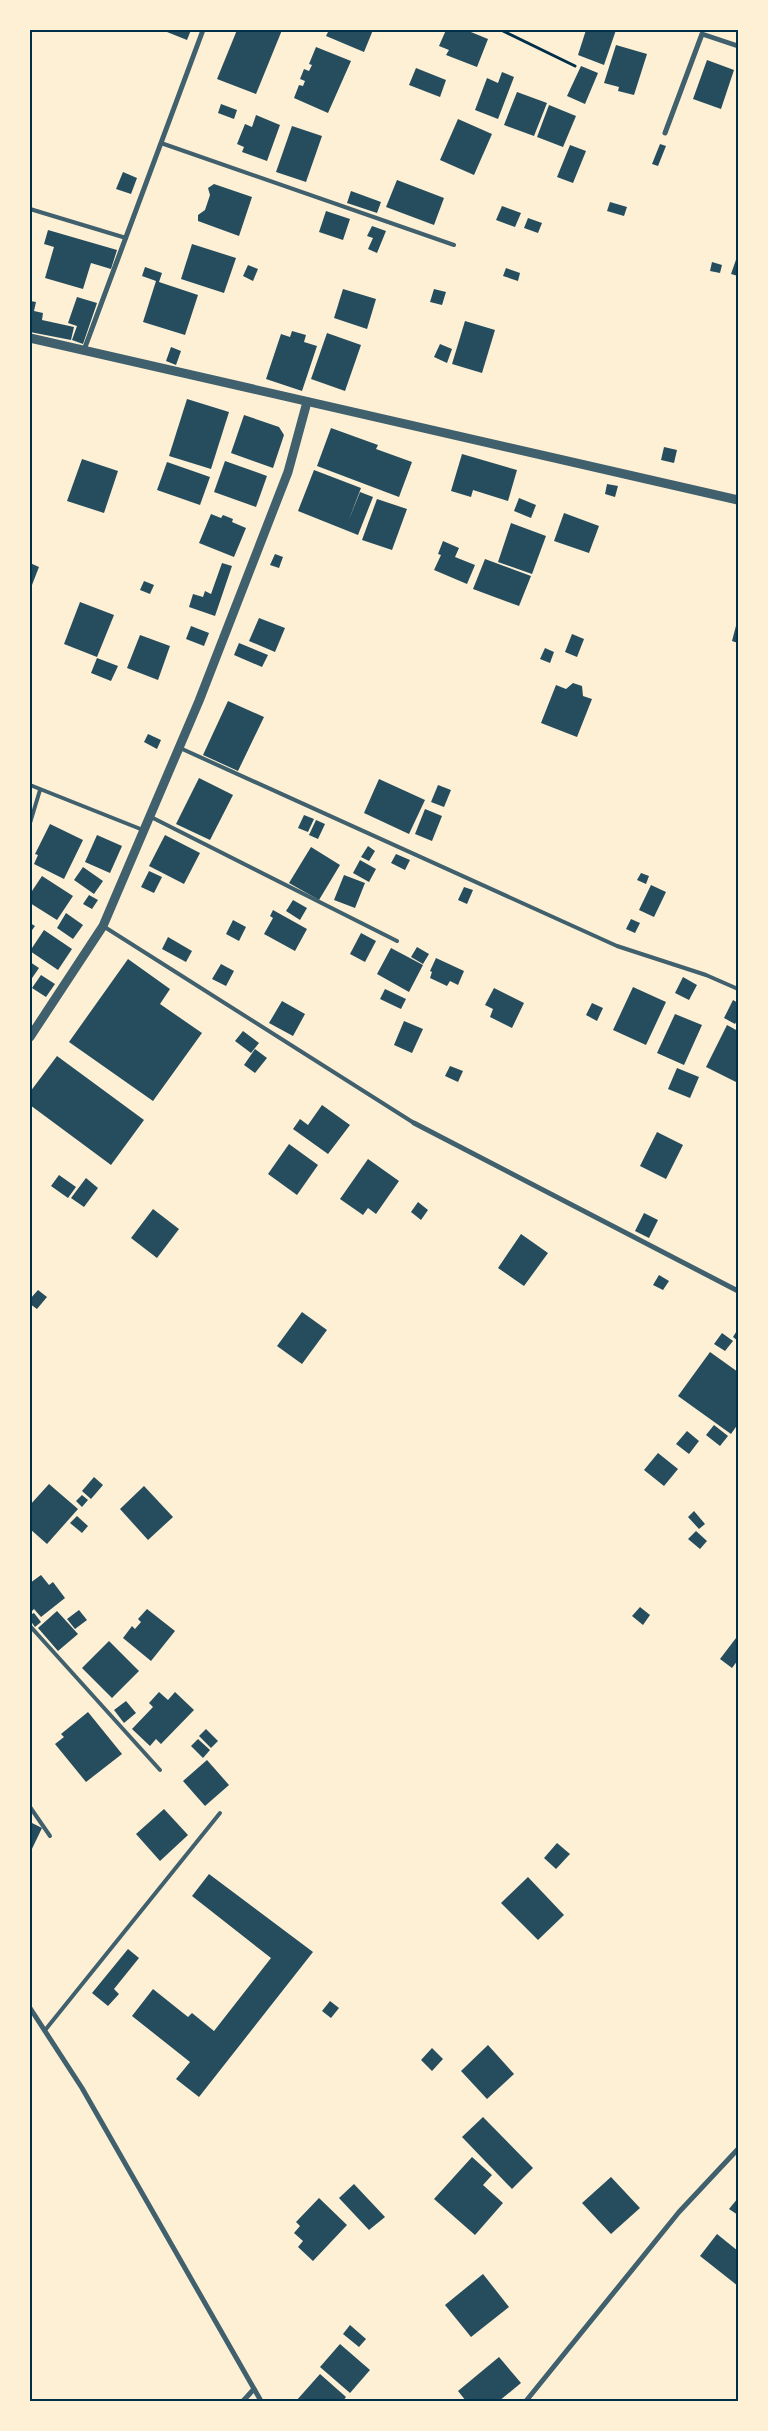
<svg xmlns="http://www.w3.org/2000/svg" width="768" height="2431" font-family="'Public Sans',sans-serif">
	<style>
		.building { fill: #264d5e }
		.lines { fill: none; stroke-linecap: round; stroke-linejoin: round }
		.path { stroke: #003049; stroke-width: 3 }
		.service { stroke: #3f606c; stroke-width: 4 }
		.minor { stroke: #3f606c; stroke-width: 5 }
		.tertiary { stroke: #3f606c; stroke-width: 9 }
		.neatline { fill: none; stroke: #003049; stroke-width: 2 }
	</style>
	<rect width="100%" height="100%" fill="#fdf0d5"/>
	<g class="building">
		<polygon points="162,30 191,30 187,40"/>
		<polygon points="237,30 282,30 256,94 217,79"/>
		<polygon points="329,30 373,30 364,52 326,36"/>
		<polygon points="446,30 466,30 488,39 477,67 446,55 449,50 439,46"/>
		<polygon points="586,30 616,30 604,65 578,55"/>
		<polygon points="616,45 647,54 634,95 618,91 619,87 604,83"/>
		<polygon points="316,47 351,61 328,113 294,98 299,85 303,86 305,81 300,79 304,69 309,71 312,65 309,64"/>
		<polygon points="707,60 734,70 721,109 693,99"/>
		<polygon points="581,66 598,73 585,104 567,96"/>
		<polygon points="416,68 446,80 440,97 409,85"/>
		<polygon points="502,72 514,77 498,119 475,110 487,78 498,83"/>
		<polygon points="517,92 547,103 534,136 504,125"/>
		<polygon points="221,104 237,110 234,119 218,113"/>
		<polygon points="549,105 576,116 563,147 537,137"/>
		<polygon points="256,115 280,125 267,161 242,152 244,147 237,144 245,124 252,127"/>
		<polygon points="458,119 492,134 474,175 440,160"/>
		<polygon points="292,126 322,136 306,182 276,172"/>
		<polygon points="660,144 666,146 658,166 652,164"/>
		<polygon points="570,145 586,151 573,183 557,177"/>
		<polygon points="123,172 137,178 131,194 116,189"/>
		<polygon points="397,180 444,198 434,225 386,207"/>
		<polygon points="214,184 252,197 239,236 198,221 198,215 205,210 210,195 208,188"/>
		<polygon points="351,191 381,202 377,213 347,203"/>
		<polygon points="610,202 627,207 624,216 607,211"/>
		<polygon points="502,206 521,213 515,227 496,220"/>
		<polygon points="326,211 350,219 343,240 319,232"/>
		<polygon points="528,218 542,223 538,233 524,228"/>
		<polygon points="372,226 386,231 377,253 368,249 373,238 367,236"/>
		<polygon points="48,230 117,250 111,269 91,263 83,289 45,278 54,247 44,244"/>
		<polygon points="192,244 236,258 224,293 181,279"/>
		<polygon points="738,254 738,276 731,274"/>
		<polygon points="712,262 722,265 720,273 710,271"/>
		<polygon points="248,265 258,269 253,281 243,276"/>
		<polygon points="145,267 162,273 159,282 198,295 185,335 143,322 156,281 142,276"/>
		<polygon points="506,268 520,273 518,281 503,276"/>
		<polygon points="343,289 376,299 367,329 334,318"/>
		<polygon points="434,289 446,292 442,305 430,302"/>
		<polygon points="77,297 97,303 83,344 72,340 77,326 68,323"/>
		<polygon points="30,301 36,302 34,311 43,313 42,320 74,327 71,340 30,332"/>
		<polygon points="465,321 495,330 482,373 452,364"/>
		<polygon points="292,331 306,335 304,342 317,346 302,391 266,379 281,334 290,337"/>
		<polygon points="327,333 361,345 345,391 311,379"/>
		<polygon points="440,344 452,349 447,363 434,357"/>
		<polygon points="171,347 181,351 176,365 166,361"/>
		<polygon points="187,399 229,412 211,469 169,456"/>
		<polygon points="244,415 279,427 284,435 273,468 231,453"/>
		<polygon points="331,428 378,445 376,449 412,462 399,497 317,466"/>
		<polygon points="664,447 677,450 674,463 661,460"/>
		<polygon points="462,454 517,470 508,501 473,490 471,497 451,491"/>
		<polygon points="82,459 118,471 104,513 67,501"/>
		<polygon points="225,461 267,476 256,507 214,492"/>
		<polygon points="167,462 210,477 200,505 157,490"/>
		<polygon points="314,470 361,488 348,522 360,492 373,497 358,535 298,511"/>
		<polygon points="607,484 618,486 615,497 605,494"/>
		<polygon points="519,498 536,505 531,518 514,511"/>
		<polygon points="377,499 407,509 392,550 362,540"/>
		<polygon points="564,513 599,526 589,553 554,541"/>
		<polygon points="211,514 221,518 223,515 233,519 232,522 246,528 234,557 199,543"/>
		<polygon points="511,523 546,536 532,574 498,562"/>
		<polygon points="443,541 459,548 455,557 475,565 467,584 434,570 441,555 438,554"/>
		<polygon points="275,554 283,557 279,568 270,565"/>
		<polygon points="485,559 531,576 519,606 473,589"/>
		<polygon points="30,563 39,567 30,590"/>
		<polygon points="222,563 232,566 215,616 189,607 193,594 203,597 205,591 211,594"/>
		<polygon points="144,581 154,585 150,594 140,590"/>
		<polygon points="80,602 114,615 97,657 64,644"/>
		<polygon points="259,618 285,628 275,652 249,641"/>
		<polygon points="737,622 738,623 738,643 732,641"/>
		<polygon points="191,626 209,633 204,646 186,639"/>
		<polygon points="572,634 584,639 577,657 565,652"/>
		<polygon points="140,635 170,646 158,680 127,668"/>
		<polygon points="239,643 268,655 262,667 234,655"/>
		<polygon points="545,648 554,652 550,663 540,659"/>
		<polygon points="97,658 118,666 111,681 91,673"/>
		<polygon points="573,683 582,686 583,696 592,699 577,737 541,723 556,685 566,689"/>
		<polygon points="228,701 264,717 238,771 203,755"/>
		<polygon points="148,734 161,740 157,749 144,742"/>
		<polygon points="199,778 233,795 210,840 176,824"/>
		<polygon points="379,779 425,800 409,834 364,813"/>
		<polygon points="438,785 451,790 444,807 431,802"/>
		<polygon points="425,809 442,816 432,841 415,834"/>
		<polygon points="304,815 314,819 308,832 298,828"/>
		<polygon points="316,820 325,824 318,839 309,835"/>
		<polygon points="50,824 83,840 64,879 34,864 38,855 35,854"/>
		<polygon points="97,835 122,846 110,873 85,862"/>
		<polygon points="165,835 200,853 184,884 149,866"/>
		<polygon points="368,846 375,851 369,861 361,857"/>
		<polygon points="311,847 340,865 319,900 289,883"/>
		<polygon points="396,854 410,860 405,870 391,863"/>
		<polygon points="360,860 376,869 369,882 353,873"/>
		<polygon points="83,867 103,881 94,894 74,880"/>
		<polygon points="149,871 162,877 154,893 141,887"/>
		<polygon points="641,873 649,876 646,884 637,880"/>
		<polygon points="344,875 365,883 355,908 334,900"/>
		<polygon points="42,876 73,896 57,920 30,903 30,894"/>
		<polygon points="651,885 666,892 654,917 639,910"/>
		<polygon points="464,887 473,890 467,904 458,900"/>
		<polygon points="89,895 98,900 92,909 83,904"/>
		<polygon points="293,900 307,908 300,920 286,911"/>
		<polygon points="273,910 307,929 295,951 264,934 273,918 270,916"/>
		<polygon points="66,913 83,925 73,939 57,928"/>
		<polygon points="631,919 640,923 635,933 626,929"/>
		<polygon points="233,920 246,927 239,941 226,934"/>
		<polygon points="30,923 35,926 30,933"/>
		<polygon points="44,930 72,949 58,970 30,951"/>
		<polygon points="361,933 376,941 365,962 350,954"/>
		<polygon points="168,937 192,951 186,962 162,949"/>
		<polygon points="417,947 429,954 423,964 411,957"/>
		<polygon points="391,948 423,965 409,992 377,974"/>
		<polygon points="436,958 464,971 458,985 450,981 447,986 430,978 432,972 430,971"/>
		<polygon points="128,959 170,989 160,1004 202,1033 153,1101 69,1042"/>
		<polygon points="30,962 39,968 30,981"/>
		<polygon points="221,964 234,971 226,986 212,979"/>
		<polygon points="41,975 55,984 46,997 32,988"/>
		<polygon points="683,977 697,985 689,1000 675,993"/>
		<polygon points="633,987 666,1002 646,1045 613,1030"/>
		<polygon points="494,988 524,1003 512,1028 490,1017 493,1009 485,1005"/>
		<polygon points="385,989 406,999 401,1009 380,999"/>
		<polygon points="733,1000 738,1003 738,1019 735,1024 724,1018"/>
		<polygon points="282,1001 305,1014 293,1036 269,1023"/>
		<polygon points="592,1003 603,1008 597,1021 586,1015"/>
		<polygon points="675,1014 702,1025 684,1065 657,1053"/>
		<polygon points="404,1021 423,1029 412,1053 394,1045"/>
		<polygon points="727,1025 738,1031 738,1083 706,1067"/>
		<polygon points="243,1031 259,1043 251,1053 235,1041"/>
		<polygon points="255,1049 267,1058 255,1073 244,1065"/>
		<polygon points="57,1056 144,1120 111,1165 30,1105 30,1092"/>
		<polygon points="450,1066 463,1071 458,1082 445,1076"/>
		<polygon points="677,1068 699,1077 690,1098 668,1089"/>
		<polygon points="322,1105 350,1125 328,1154 293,1129 300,1119 308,1125"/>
		<polygon points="657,1132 683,1145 666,1179 640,1166"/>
		<polygon points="289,1144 318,1165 297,1195 268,1174"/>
		<polygon points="368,1159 399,1181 376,1214 368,1208 363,1215 340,1199"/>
		<polygon points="59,1175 76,1187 68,1198 51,1186"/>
		<polygon points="86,1178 98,1188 84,1207 71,1198"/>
		<polygon points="418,1202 428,1210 421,1220 411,1212"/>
		<polygon points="153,1209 179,1229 157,1258 131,1238"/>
		<polygon points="644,1213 658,1220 649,1238 635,1231"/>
		<polygon points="521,1234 548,1253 524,1286 498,1268"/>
		<polygon points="659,1275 669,1281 663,1290 653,1285"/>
		<polygon points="38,1290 47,1297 37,1309 30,1304 30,1299"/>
		<polygon points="302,1312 327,1330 302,1364 277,1346"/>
		<polygon points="738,1329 738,1341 733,1337"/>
		<polygon points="722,1333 733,1341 725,1351 714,1344"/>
		<polygon points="710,1352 738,1372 738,1424 731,1434 678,1396"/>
		<polygon points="714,1425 728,1436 720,1446 706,1435"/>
		<polygon points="687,1431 699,1441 689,1454 676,1444"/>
		<polygon points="658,1453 678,1469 664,1486 644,1470"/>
		<polygon points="94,1477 103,1485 91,1499 82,1491"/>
		<polygon points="49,1484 78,1509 47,1544 30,1529 30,1505"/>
		<polygon points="144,1486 173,1517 148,1540 120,1509"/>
		<polygon points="82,1495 88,1500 82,1507 76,1501"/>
		<polygon points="694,1511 705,1524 699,1529 688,1517"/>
		<polygon points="77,1516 88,1526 82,1533 70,1523"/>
		<polygon points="696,1531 707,1541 700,1549 688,1539"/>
		<polygon points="41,1575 49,1585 53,1582 65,1598 41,1617 34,1609 30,1613 30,1583"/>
		<polygon points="640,1607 650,1615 643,1625 632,1616"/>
		<polygon points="147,1609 175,1631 151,1661 123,1638 132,1626 135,1629 141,1622 138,1619"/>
		<polygon points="79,1610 87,1620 75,1629 67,1619"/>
		<polygon points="57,1611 78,1634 58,1651 38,1628"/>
		<polygon points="34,1613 41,1622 35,1627 30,1620 30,1615"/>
		<polygon points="736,1638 738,1639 738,1660 732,1668 720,1659"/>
		<polygon points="109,1641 139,1671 112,1698 82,1668"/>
		<polygon points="159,1692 168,1700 175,1692 194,1710 161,1744 156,1739 150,1746 132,1729 153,1707 149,1703"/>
		<polygon points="126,1701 136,1713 124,1723 114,1710"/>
		<polygon points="88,1712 122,1754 86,1782 55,1744 64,1737 61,1734"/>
		<polygon points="206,1729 218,1741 211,1748 199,1736"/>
		<polygon points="198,1739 210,1750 203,1758 191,1746"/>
		<polygon points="207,1760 229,1785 205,1806 183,1781"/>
		<polygon points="164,1809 188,1835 160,1861 136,1834"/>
		<polygon points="30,1822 42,1828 30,1853"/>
		<polygon points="557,1843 570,1854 556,1869 544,1858"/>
		<polygon points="209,1874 313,1952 199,2097 176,2079 190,2062 132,2016 153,1989 188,2017 192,2013 214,2031 271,1958 192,1896"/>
		<polygon points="528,1877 564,1915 538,1940 501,1903"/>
		<polygon points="128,1949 139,1958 114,1989 119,1994 108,2006 92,1993"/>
		<polygon points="330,2001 339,2008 331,2018 322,2011"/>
		<polygon points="488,2045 514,2074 487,2099 461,2071"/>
		<polygon points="432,2048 443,2059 432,2071 421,2060"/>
		<polygon points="483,2117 533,2168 512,2189 462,2137"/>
		<polygon points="472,2157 492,2175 483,2185 503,2203 475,2235 434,2199"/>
		<polygon points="611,2177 640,2208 611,2234 582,2203"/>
		<polygon points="354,2184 385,2217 369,2230 339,2198"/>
		<polygon points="319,2198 347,2225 313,2261 298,2247 303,2241 294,2233 300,2226 296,2222"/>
		<polygon points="738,2198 738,2215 729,2209"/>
		<polygon points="717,2234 738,2251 738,2286 700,2256"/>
		<polygon points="483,2274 509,2307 471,2337 445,2305"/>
		<polygon points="350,2325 366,2339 359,2347 343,2334"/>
		<polygon points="340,2344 370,2370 350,2393 320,2367"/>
		<polygon points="499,2357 521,2383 499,2401 466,2401 458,2391"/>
		<polygon points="320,2374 346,2397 343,2401 296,2401"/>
	</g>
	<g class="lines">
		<polyline class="path" points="501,30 575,66"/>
		<g class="service">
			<polyline points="161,143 454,245"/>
			<polyline points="30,209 126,238"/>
			<polyline points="180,748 617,946 706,975 738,989"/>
			<polyline points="30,785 143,830"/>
			<polyline points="151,817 397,941"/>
			<polyline points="30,823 40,790"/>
			<polyline points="103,926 414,1123"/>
			<polyline points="30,1626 160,1770"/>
			<polyline points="30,1807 50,1836"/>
			<polyline points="46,2029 220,1813"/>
		</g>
		<g class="minor">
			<polyline points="665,133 702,34 738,46"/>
			<polyline points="84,350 203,30"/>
			<polyline points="414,1123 738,1291"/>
			<polyline points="30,2008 82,2088 261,2401"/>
			<polyline points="243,2401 254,2389"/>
			<polyline points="526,2401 679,2212 738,2149"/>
		</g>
		<g class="tertiary">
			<polyline points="30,338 738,500"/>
			<polyline points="30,1037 103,926 199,701 288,472 307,402"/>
		</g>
	</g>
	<rect width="768" height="2431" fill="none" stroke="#fdf0d5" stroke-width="62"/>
	<rect x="31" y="31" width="706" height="2369" class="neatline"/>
</svg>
